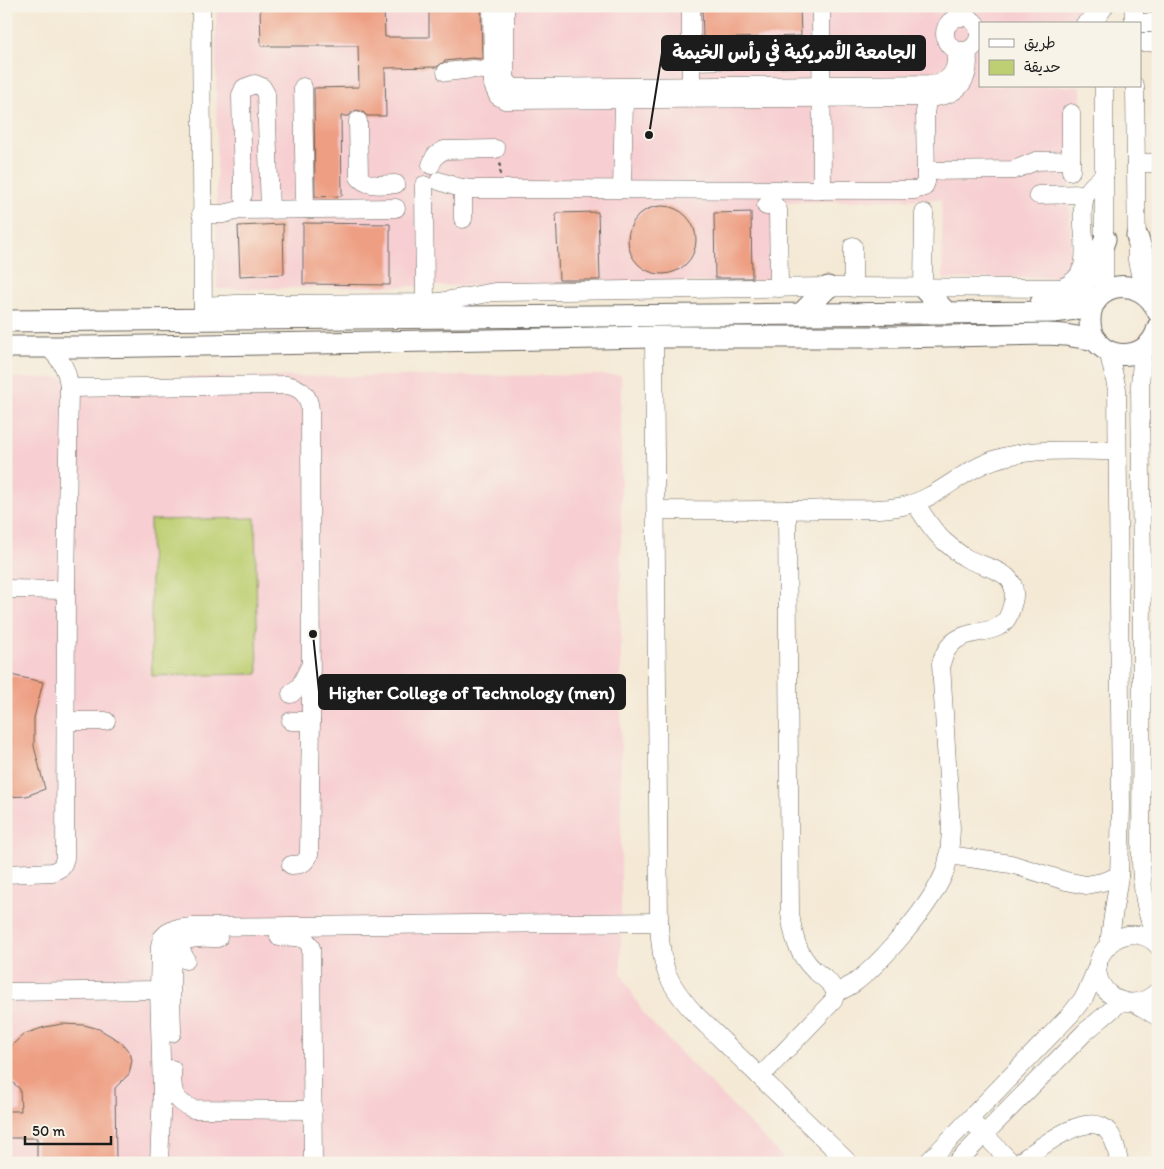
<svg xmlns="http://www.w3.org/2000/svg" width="1164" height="1169" font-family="Itim,'Playpen Sans Arabic',sans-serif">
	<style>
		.built { fill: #f7cfd2 }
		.green { fill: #bdcf72; stroke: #6c7647 }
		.building { fill: #ee9f83 }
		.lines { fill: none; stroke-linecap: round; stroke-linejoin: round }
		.minor-casing { stroke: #68645d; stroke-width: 19 }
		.major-casing { stroke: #68645d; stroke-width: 23 }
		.path { stroke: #68645d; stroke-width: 2; stroke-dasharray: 4 4; stroke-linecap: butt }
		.minor { stroke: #fff; stroke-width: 18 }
		.major { stroke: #fff; stroke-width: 21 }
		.leader { fill: none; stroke: #1c1c1c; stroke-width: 2 }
		.callout-dot { fill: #1c1c1c; stroke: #f7f3e8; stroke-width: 2 }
		.callout { fill: #1c1c1c; stroke: #1c1c1c; stroke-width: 2 }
		.callout-label { font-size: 19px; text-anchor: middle; font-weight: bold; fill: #fff }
	</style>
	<rect width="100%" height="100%" fill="#f7f3e8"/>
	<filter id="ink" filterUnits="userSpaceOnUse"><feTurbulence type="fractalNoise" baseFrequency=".02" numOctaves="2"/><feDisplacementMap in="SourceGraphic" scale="10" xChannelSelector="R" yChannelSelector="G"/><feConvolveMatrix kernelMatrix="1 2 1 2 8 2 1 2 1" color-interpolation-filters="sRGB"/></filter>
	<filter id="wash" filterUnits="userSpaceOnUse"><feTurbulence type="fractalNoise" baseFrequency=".0096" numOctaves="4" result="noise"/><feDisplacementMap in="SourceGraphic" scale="20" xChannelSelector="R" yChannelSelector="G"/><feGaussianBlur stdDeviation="1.12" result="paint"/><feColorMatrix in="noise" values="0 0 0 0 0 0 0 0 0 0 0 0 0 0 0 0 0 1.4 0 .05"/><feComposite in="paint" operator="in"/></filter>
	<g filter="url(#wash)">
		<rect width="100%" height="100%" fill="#f4e9d5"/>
		<g class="built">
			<polygon points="216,6 1079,6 1079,24 980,24 980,86 1081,86 1083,183 1070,184 1071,277 943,279 941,199 784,202 784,281 217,289"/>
			<polygon points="621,375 621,973 645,1016 788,1163 6,1163 6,378"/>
		</g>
		<polygon class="green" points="255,518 258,674 152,676 150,520"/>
		<g id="blocks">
			<g class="building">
				<polygon points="260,6 384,6 385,37 429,37 429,6 481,6 482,59 472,58 445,61 437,67 385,68 386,116 367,116 363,112 357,110 352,112 349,116 341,116 342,196 315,197 314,88 359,87 358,46 261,46"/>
				<polygon points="702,6 800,6 801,36 703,39"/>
				<circle cx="662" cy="240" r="34"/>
				<polygon points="598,212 600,280 559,280 556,213"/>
				<polygon points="751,212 752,278 715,278 714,213"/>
				<polygon points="303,223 390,224 390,285 303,284"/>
				<polygon points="283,224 284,274 240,276 238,226"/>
				<polygon points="6,674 43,682 34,718 34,746 45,789 26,796 6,797"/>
				<polygon points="62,1024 84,1025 99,1029 121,1042 130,1053 132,1060 129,1074 115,1088 116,1163 37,1163 37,1138 6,1138 6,1111 21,1111 20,1089 12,1082 6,1073 6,1054 8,1049 24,1034 45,1027"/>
			</g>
		</g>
	</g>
	<g filter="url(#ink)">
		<use href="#blocks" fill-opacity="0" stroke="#68645d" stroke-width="1"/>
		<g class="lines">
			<defs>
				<g id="minor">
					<polyline points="201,6 203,318"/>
					<path d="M492,6L493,85L498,96L505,100L935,97C962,94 971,76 967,51"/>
					<path d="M505,6V79L511,86L516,88L938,84C954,78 957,67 956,51"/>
					<polyline points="821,6 822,190"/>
					<polyline points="1134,6 1134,24"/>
					<circle cx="962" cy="34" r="17"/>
					<polyline points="1134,23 1158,23"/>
					<polyline points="1085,24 1098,16 1104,7"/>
					<polyline points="1140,42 1158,42"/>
					<polyline points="691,61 821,58"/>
					<polyline points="446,72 473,69 493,71"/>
					<polyline points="1135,86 1137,260 1141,279 1147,295"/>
					<polyline points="303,87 305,209"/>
					<polyline points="691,87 691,6"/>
					<polyline points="1071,113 1071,171"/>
					<path d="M358,121L359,177C367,188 384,184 396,184"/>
					<polyline points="1136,163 1158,163"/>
					<polyline points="431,165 435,156 444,150 496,149"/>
					<polyline points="926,171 1014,170 1036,161 1071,160"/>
					<polyline points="439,181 457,187 470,189 915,190 924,187 926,182 925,112 928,98"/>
					<polyline points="424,185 425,303"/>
					<polyline points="463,188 463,219"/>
					<polyline points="622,189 624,100"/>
					<polyline points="243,195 241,95 244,88 255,84 262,87 266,94 270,210"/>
					<polyline points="1038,195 1086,194"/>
					<polyline points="766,206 775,206 778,210 779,288"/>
					<polyline points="201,214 223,214 240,210 396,208"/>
					<polyline points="853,246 853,288"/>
					<polyline points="923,288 924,213"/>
					<polyline points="1104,293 1104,86"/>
					<path d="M203,306L236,304L425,303L439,302L494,292L828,287L1061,288C1102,273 1075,228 1085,197C1088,188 1098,181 1105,174"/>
					<path d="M654,337L659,922C661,966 665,981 696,1015L849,1163"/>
					<path d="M1143,349L1140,385L1142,575L1141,862C1142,889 1146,917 1158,942"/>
					<polyline points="1108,350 1117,389 1121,808 1119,876 1109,943"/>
					<path d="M69,388L287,385C302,388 309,396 310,410L311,721L309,854C306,864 300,865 291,865"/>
					<path d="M657,510C715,510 773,511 831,509C854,509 880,511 903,506C934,500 957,475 986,463C1026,446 1075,451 1117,451"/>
					<path d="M787,510L790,913C793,935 797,954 814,970C823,978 832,982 836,993"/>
					<polyline points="1142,575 1158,575"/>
					<polyline points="6,589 66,590"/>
					<polyline points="291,694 300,686 309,668"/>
					<polyline points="65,721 106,721"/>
					<polyline points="291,721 311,721"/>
					<polyline points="949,855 1011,864 1066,881 1086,885 1102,882 1119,876"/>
					<path d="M6,874L53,872L62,867L65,858L66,590L69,388C68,369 61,360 48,347"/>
					<path d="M279,937C292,937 306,934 311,948L313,1163"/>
					<polyline points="178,944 186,960"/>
					<path d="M1158,946C1151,937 1138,933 1127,935C1117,937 1111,941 1105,949C1079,981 1125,1023 1158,991"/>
					<polyline points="6,992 159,990"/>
					<polyline points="1135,1003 1158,1017"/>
					<path d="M172,1033C172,1018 168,954 177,945C187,936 205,938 218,938"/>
					<path d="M172,1069C172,1091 172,1100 193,1109L313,1110"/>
					<path d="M760,1077L833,1001L836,993C842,990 848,987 853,984C882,963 932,904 945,871C950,857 950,843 951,829L941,664C952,621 990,641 1006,620C1010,615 1011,608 1013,602C1021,570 986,569 966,558C959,554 952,548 945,542C933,532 924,516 915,503"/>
					<polyline points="976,1126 1012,1163"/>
					<polyline points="159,1163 162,1092 159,990 160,946 162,938 167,933 175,929 192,927 659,922"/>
					<polyline points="927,1163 1071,1014 1085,996 1098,965"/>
					<polyline points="956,1163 1085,1032 1122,1001"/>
					<path d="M1018,1163C1036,1151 1078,1116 1101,1126C1114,1132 1117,1150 1119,1163"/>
				</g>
				<g id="major">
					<polyline points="1137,236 1147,266 1158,281"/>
					<polyline points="923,288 947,313"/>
					<path d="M1041,303C1084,298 1092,275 1105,239"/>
					<path d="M1158,312C1142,273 1089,281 1090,321C1090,362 1149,367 1158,327"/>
					<polyline points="801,314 828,287"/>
					<polyline points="6,321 1054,312 1075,309 1096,301"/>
					<polyline points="6,347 86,347 654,337 894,337 1047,334 1065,335 1096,340"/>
				</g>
			</defs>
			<use href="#minor" class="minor-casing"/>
			<use href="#major" class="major-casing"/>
			<polyline class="path" points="500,163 500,176"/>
			<use href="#minor" class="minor"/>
			<use href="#major" class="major"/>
		</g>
	</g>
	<path class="leader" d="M649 135L662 53M313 634L319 692"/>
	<g class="callout-dot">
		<circle cx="649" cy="135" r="5"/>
		<circle cx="313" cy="634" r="5"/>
	</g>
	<g class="callout">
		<rect x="662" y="36" width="263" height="34" rx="5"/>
		<rect x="319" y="675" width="306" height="34" rx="5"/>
	</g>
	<g class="callout-label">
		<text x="794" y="59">الجامعة الأمريكية في رأس الخيمة</text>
		<text x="472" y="699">Higher College of Technology (men)</text>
	</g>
	<rect width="1164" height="1169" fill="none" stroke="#f7f3e8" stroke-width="25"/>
	<rect x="979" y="22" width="162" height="65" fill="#f7f3e8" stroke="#9f9d96"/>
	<rect x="989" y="39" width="25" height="8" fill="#ffffff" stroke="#9f9d96"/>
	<text x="1024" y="48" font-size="15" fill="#1c1c1c">طريق</text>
	<rect x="989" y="60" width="25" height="15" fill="#bdcf72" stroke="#9f9d96"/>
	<text x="1024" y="72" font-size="15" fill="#1c1c1c">حديقة</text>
	<path d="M25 1136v8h86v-8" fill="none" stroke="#1c1c1c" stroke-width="2.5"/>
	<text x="32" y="1136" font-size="15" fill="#1c1c1c" stroke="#f7f3e8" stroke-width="4" paint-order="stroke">50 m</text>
</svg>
